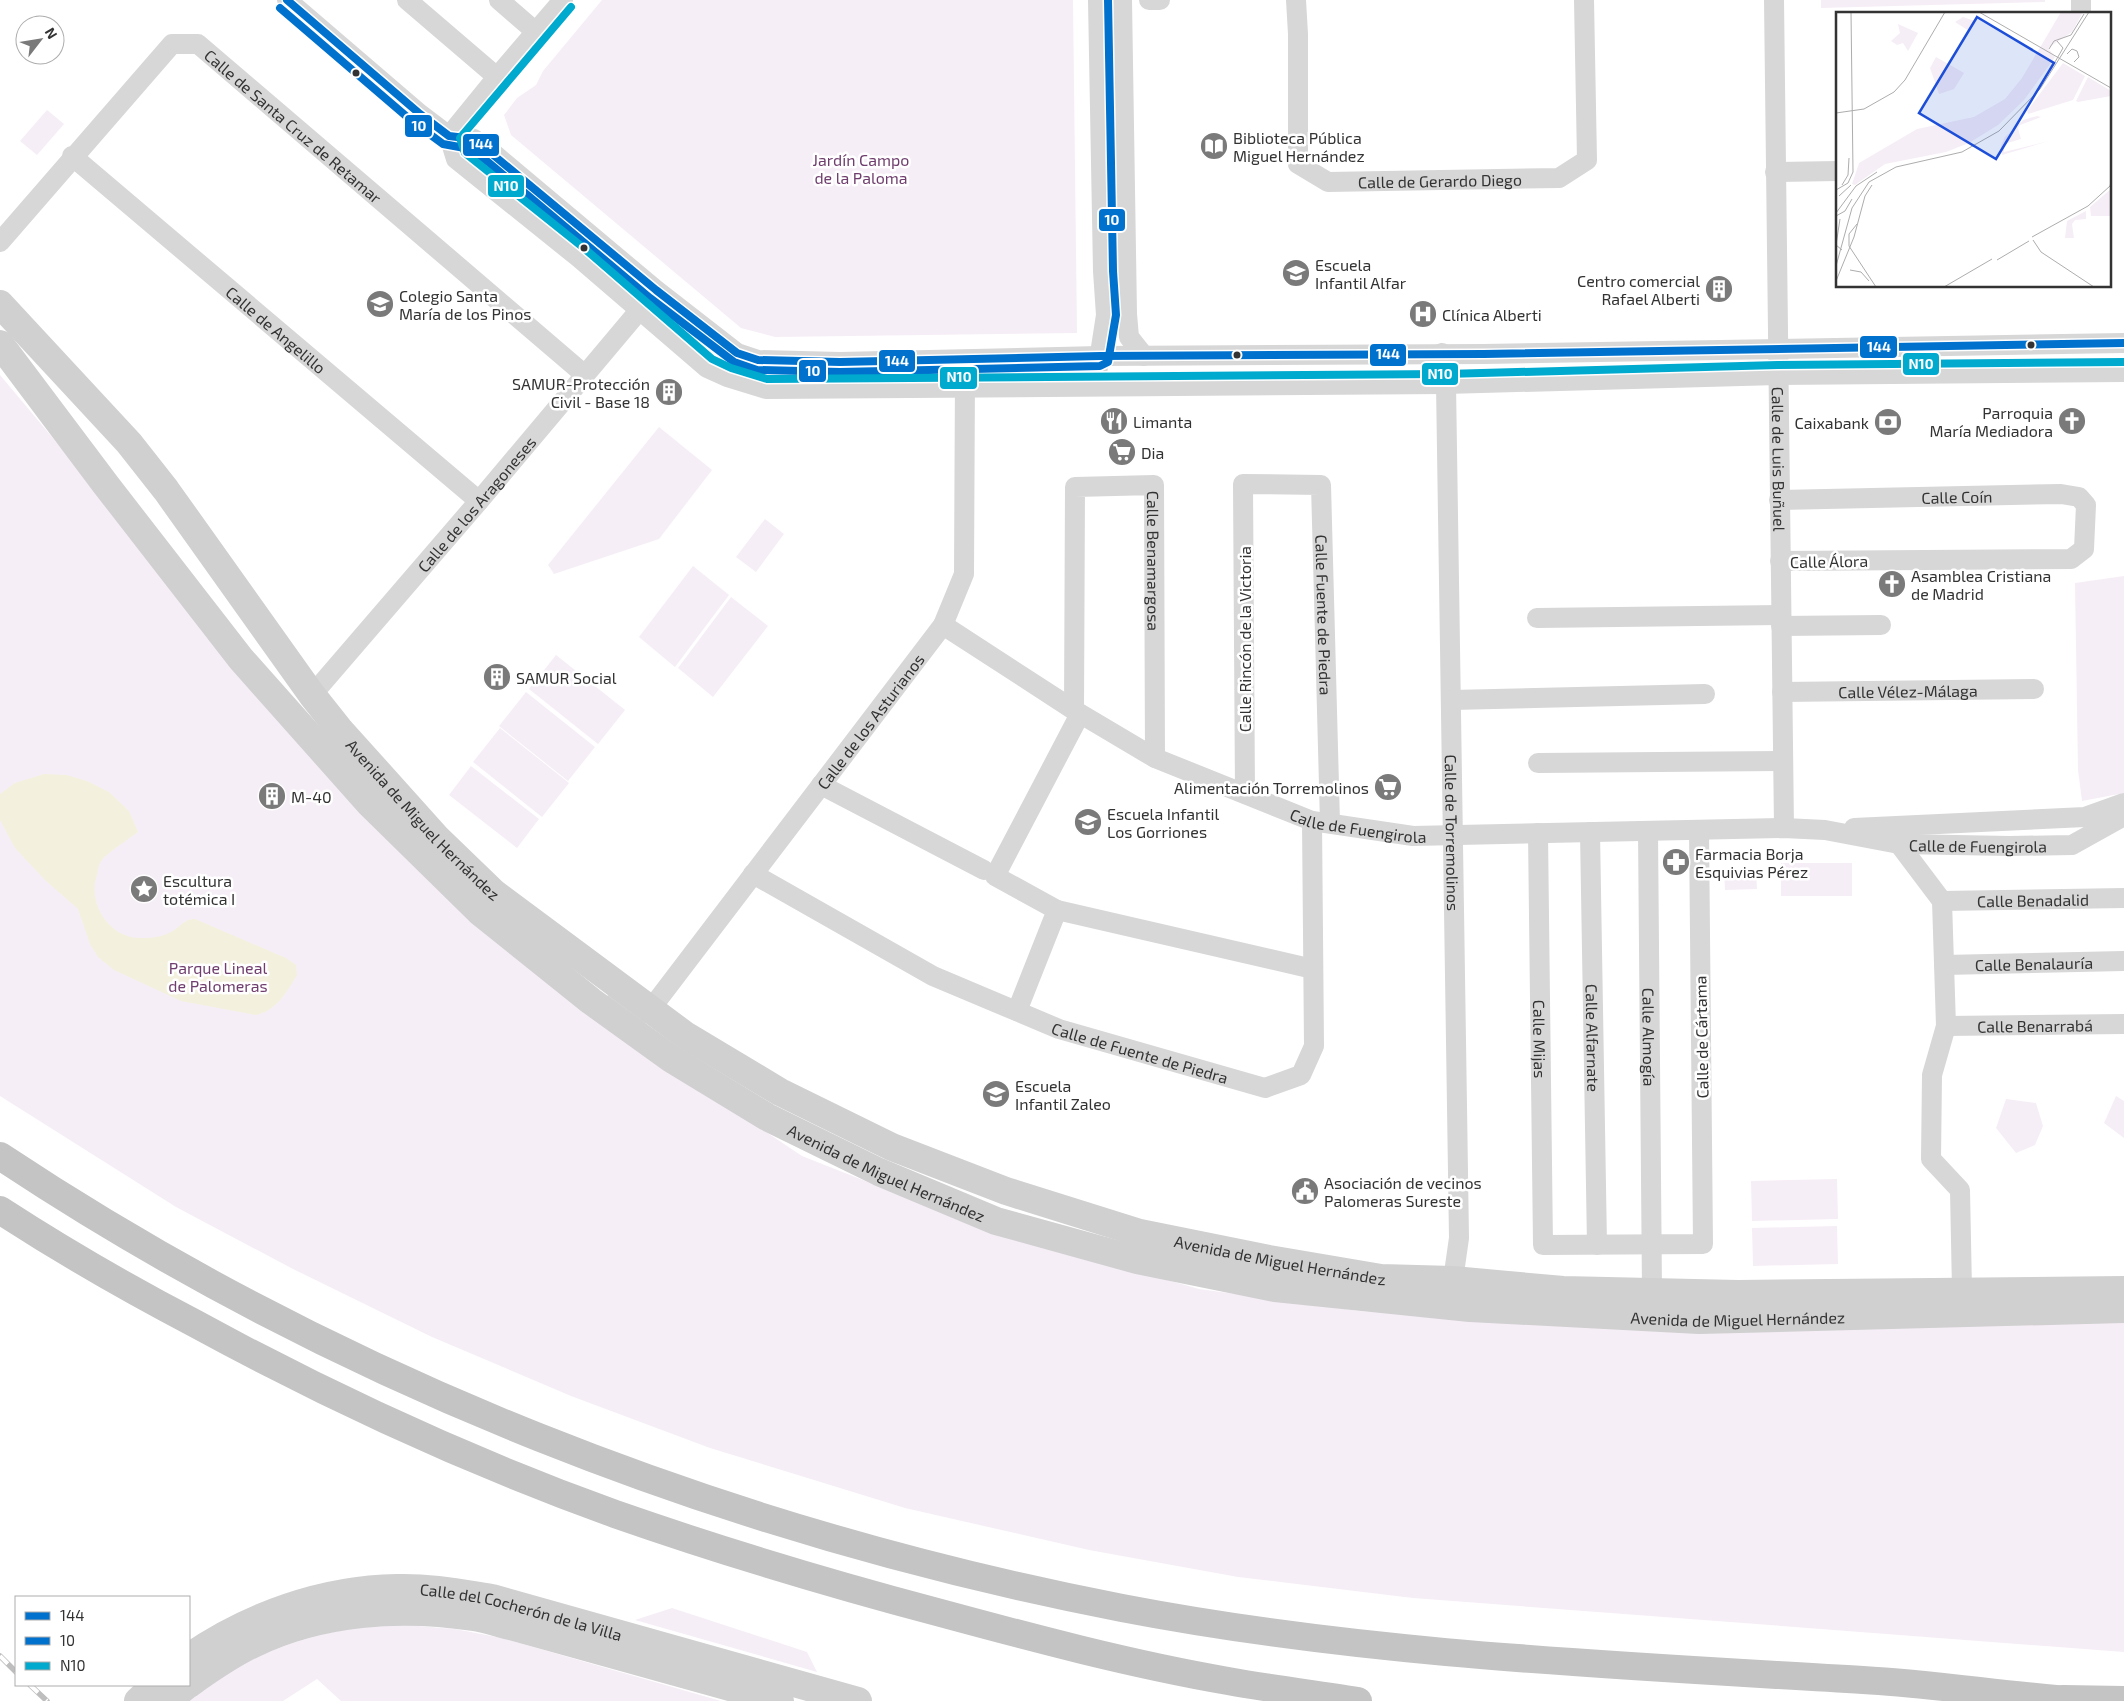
<svg xmlns="http://www.w3.org/2000/svg" width="2124" height="1701" font-family="'Exo 2',sans-serif">
	<style>
		.green { fill: #f6eef6 }
		.water { fill: #f3f1dd }
		.lines { fill: none; stroke-linecap: round; stroke-linejoin: round }
		.street { stroke: #d7d7d7; stroke-width: 20 }
		.secondary { stroke: #d0d0d0; stroke-width: 28 }
		.highway { stroke: #c4c4c4; stroke-width: 28 }
		.rail-casing { stroke: #bebebe; stroke-width: 5.5 }
		.rail { stroke: #fff; stroke-width: 4; stroke-dasharray: 11; stroke-linecap: butt }
		.bus-1-casing { stroke: #fff; stroke-width: 11 }
		.bus-2-casing { stroke: #fff; stroke-width: 11 }
		.bus-3-casing { stroke: #fff; stroke-width: 11 }
		.bus-1 { stroke: #0072ce; stroke-width: 8 }
		.bus-2 { stroke: #0072ce; stroke-width: 8 }
		.bus-3 { stroke: #00a9ce; stroke-width: 8 }
		.bus-dot { fill: #333; stroke: #fff; stroke-width: 2 }
		.labels { text-anchor: middle; dominant-baseline: central; stroke-width: 5; stroke-linejoin: round; paint-order: stroke }
		.street-label { font-size: 16px; fill: #333; stroke: #fff }
		.poi-label { font-size: 16px; fill: #333; stroke: #fff; text-anchor: start }
		.park-label { font-size: 16px; fill: #703e6e; stroke: #fff }
		.inset-road { fill: none; stroke: #adadad; stroke-width: 1 }
		.view { fill: #1d4ed8; fill-opacity: 0.15; stroke: #1d4ed8; stroke-width: 2.5 }
		.inset-edge { fill: none; stroke: #333; stroke-width: 2.5 }
		.line-badge { stroke: #fff; stroke-width: 2 }
		.badge-label { font-size: 14px; text-anchor: middle; font-weight: bold; fill: #fff }
	</style>
	<rect width="100%" height="100%" fill="#fff"/>
	<g class="green">
		<polygon points="602,0 1073,0 1077,333 775,337 741,328 511,135 504,115 517,98 536,85 543,71"/>
		<polygon points="1821,0 2045,0 2045,2 1821,8"/>
		<polygon points="47,110 64,124 37,155 20,141"/>
		<polygon points="0,375 125,524 311,758 473,924 580,1007 802,1156 979,1226 1199,1289 1359,1311 1566,1323 2124,1317 2124,1652 1413,1598 1238,1577 1089,1550 905,1508 710,1448 571,1396 432,1337 293,1269 176,1207 0,1096"/>
		<polygon points="659,427 712,470 659,539 554,574 548,565"/>
		<polygon points="765,519 784,534 756,572 736,557"/>
		<polygon points="693,566 729,595 675,667 639,637"/>
		<polygon points="2124,576 2124,793 2082,801 2078,770 2075,583"/>
		<polygon points="731,597 768,626 713,697 678,668"/>
		<polygon points="556,655 625,710 598,744 529,689"/>
		<polygon points="526,692 595,747 568,781 499,726"/>
		<polygon points="500,728 569,783 542,817 473,762"/>
		<polygon points="471,766 539,819 517,848 449,795"/>
		<rect x="1781" y="863" width="71" height="33"/>
		<polygon points="1756,871 1757,889 1725,890 1724,872"/>
		<polygon points="2116,1096 2124,1101 2124,1138 2104,1123"/>
		<polygon points="2006,1099 2036,1103 2043,1126 2035,1145 2016,1153 1996,1128"/>
		<polygon points="1837,1179 1838,1219 1752,1221 1751,1181"/>
		<polygon points="1837,1226 1838,1264 1753,1266 1752,1228"/>
		<polygon points="672,1608 807,1652 817,1672 635,1620"/>
		<path d="M406,1625L455,1629L502,1638L721,1701H341L317,1679L283,1701H188C226,1667 280,1644 329,1633C355,1627 380,1626 406,1625Z"/>
	</g>
	<path class="water" d="M44,774L66,775L87,781L109,792L129,811L138,832C130,838 106,854 102,860C99,863 98,870 97,875C87,904 110,940 143,938C152,938 161,937 169,933C179,929 184,918 195,919L286,958L296,965L297,975C287,992 276,1011 256,1015L181,1001L114,970L98,957L90,944L78,909L45,880L15,848L0,820V794L15,783Z"/>
	<g class="lines">
		<g class="street">
			<polyline points="287,0 420,114 449,136 474,139 494,154 656,290 737,353 758,360 840,362 1100,356 1484,354 2124,343"/>
			<polyline points="407,0 497,77"/>
			<polyline points="499,0 536,32"/>
			<polyline points="1122,0 1127,314 1129,337 1144,356"/>
			<polyline points="1149,0 1160,0"/>
			<path id="s1" d="M1296,0L1298,34V164L1328,182L1559,178L1587,160L1584,0"/>
			<path id="s2" d="M1774,0L1784,828"/>
			<polyline points="2081,0 2081,14"/>
			<polyline points="449,136 456,159 578,257 707,368 727,377 766,389 1446,384 1778,375 2124,372"/>
			<polyline points="449,136 497,77 563,0"/>
			<path id="s3" d="M72,156L479,501"/>
			<polyline points="1775,172 1838,171"/>
			<path id="s4" d="M0,242L172,44H198L585,375"/>
			<path id="s5" d="M1442,353L1446,384L1459,1238L1453,1280L1443,1289"/>
			<polyline points="1095,386 1106,315 1103,271 1098,0"/>
			<path id="s6" d="M1779,500L2061,494L2079,497L2086,505L2084,549L2071,559L1780,561"/>
			<polyline points="1537,618 1781,615"/>
			<path id="s7" d="M943,625L1074,710L1155,758L1312,821L1413,836L1784,828L1825,830L1899,844L2010,846L2072,845L2124,816"/>
			<polyline points="1781,626 1881,625"/>
			<path id="s8" d="M1782,692L2034,689"/>
			<path id="s9" d="M312,695L479,501L648,300"/>
			<polyline points="1452,700 1705,694"/>
			<path id="s10" d="M1074,710L1075,487L1154,485L1155,758"/>
			<polyline points="1538,763 1783,761"/>
			<polyline points="821,785 984,870"/>
			<path id="s11" d="M1245,794L1243,484L1321,485L1330,823"/>
			<polyline points="1854,828 2085,817 2124,803"/>
			<path id="s12" d="M1648,831L1652,1292"/>
			<path id="s13" d="M1590,832L1597,1245"/>
			<path id="s14" d="M1538,833L1543,1245L1703,1244L1699,830"/>
			<polyline points="1899,844 1942,901 1946,1026 1932,1075 1931,1159 1960,1190 1962,1290"/>
			<path id="s15" d="M753,874L933,976L1059,1029L1265,1088L1301,1075L1314,1046L1312,821"/>
			<path id="s16" d="M1942,901L2124,898"/>
			<polyline points="1057,910 1313,969"/>
			<path id="s17" d="M1944,965L2124,961"/>
			<path id="s18" d="M614,1003L634,1017L650,1010L943,625L964,574L965,375"/>
			<polyline points="1017,1011 1057,910 995,876 1080,714"/>
			<path id="s19" d="M1946,1026L2124,1024"/>
		</g>
		<g class="secondary">
			<path id="s20" d="M0,304L129,443L166,490L312,695L339,729L437,838L494,893L685,1035L780,1092L892,1147L1006,1191L1140,1233L1269,1259L1381,1278L1453,1280L1563,1290L1738,1294L2124,1290"/>
			<path id="s21" d="M0,344L106,485L241,659L369,803L480,912L591,1001L670,1058L767,1117L879,1172L996,1221L1137,1260L1275,1288L1470,1308L1699,1320L2124,1309"/>
			<path id="s22" d="M189,1657C248,1616 323,1589 397,1588C429,1587 460,1593 492,1598L858,1701"/>
			<path d="M189,1684C210,1669 230,1655 253,1644C321,1611 401,1606 473,1617C487,1619 501,1624 514,1627L780,1701"/>
			<polyline points="138,1701 155,1685"/>
			<polyline points="168,1701 187,1685"/>
		</g>
		<g class="highway">
			<path d="M0,1156C337,1380 725,1531 1122,1608C1366,1655 1616,1665 1863,1680C1936,1684 2008,1696 2081,1701"/>
			<path d="M0,1210C63,1251 129,1289 196,1324C330,1397 471,1462 615,1514C721,1551 828,1583 937,1612C1033,1638 1130,1664 1228,1681C1272,1689 1315,1694 1358,1701"/>
			<polyline points="2063,1699 2124,1700"/>
		</g>
		<defs>
			<g id="rail">
				<polyline points="0,1656 16,1672"/>
				<polyline points="30,1685 47,1701"/>
			</g>
		</defs>
		<use href="#rail" class="rail-casing"/>
		<use href="#rail" class="rail"/>
		<defs>
			<polyline id="bus-1" points="287,0 420,114 449,136 474,139 656,290 737,353 758,360 840,362 1100,356 1484,354 2124,343"/>
			<polyline id="bus-2" points="280,8 413,122 443,144 470,149 488,162 650,298 734,362 757,370 840,372 1100,366 1108,362 1116,315 1113,271 1108,0"/>
			<polyline id="bus-3" points="571,7 460,138 465,153 585,249 712,359 731,368 767,379 1446,374 1778,365 2124,362"/>
		</defs>
		<use href="#bus-1" class="bus-1-casing"/>
		<use href="#bus-2" class="bus-2-casing"/>
		<use href="#bus-3" class="bus-3-casing"/>
		<use href="#bus-1" class="bus-1"/>
		<use href="#bus-2" class="bus-2"/>
		<use href="#bus-3" class="bus-3"/>
	</g>
	<defs>
		<symbol id="library-disc" viewBox="-11 -11 22 22"><circle r="9.5" fill="#7a7a7a" stroke="#fff"/><path d="M-6-4Q-3-5.5-.7-3.5V5Q-3 3-6 4ZM6-4Q3-5.5 .7-3.5V5Q3 3 6 4Z" fill="#fff"/></symbol>
		<symbol id="school-disc" viewBox="-11 -11 22 22"><circle r="9.5" fill="#7a7a7a" stroke="#fff"/><path d="M0-5L7-2L0 1L-7-2ZM-4 1L0 2.5L4 1V4Q0 6-4 4Z" fill="#fff"/></symbol>
		<symbol id="building-disc" viewBox="-11 -11 22 22"><circle r="9.5" fill="#7a7a7a" stroke="#fff"/><path d="M-4-6H4V6H1V3H-1V6H-4ZM-2.5-4.3h1.7v1.8h-1.7ZM.8-4.3h1.7v1.8H.8ZM-2.5-1h1.7V.8h-1.7ZM.8-1h1.7V.8H.8Z" fill="#fff"/></symbol>
		<symbol id="hospital-disc" viewBox="-11 -11 22 22"><circle r="9.5" fill="#7a7a7a" stroke="#fff"/><path d="M-5-5h3v3.5h4V-5h3V5h-3V1.5h-4V5h-3Z" fill="#fff"/></symbol>
		<symbol id="restaurant-disc" viewBox="-11 -11 22 22"><circle r="9.5" fill="#7a7a7a" stroke="#fff"/><path d="M-5-6h1v4h1v-4h1v4h1v-4h1v5L-1.5 .5V6h-2V.5L-5-1ZM5-6V6H3V1.5H1.5Q1.5-4 5-6Z" fill="#fff"/></symbol>
		<symbol id="church-disc" viewBox="-11 -11 22 22"><circle r="9.5" fill="#7a7a7a" stroke="#fff"/><path d="M-1.2-6h2.4v3.5h3.3v2.4h-3.3V6h-2.4V-.1h-3.3v-2.4h3.3Z" fill="#fff"/></symbol>
		<symbol id="bank-disc" viewBox="-11 -11 22 22"><circle r="9.5" fill="#7a7a7a" stroke="#fff"/><path d="M-6-4H6V4H-6ZM0-2.3a2.3 2.3 0 1 0 0 4.6a2.3 2.3 0 1 0 0-4.6Z" fill="#fff"/></symbol>
		<symbol id="supermarket-disc" viewBox="-11 -11 22 22"><circle r="9.5" fill="#7a7a7a" stroke="#fff"/><path d="M-6-5.5h2.5l.6 2H6L4.5 2H-2.5L-4.4-4H-6ZM-1.5 3.2a1.3 1.3 0 1 0 .1 0ZM3 3.2a1.3 1.3 0 1 0 .1 0Z" fill="#fff"/></symbol>
		<symbol id="pharmacy-disc" viewBox="-11 -11 22 22"><circle r="9.5" fill="#7a7a7a" stroke="#fff"/><path d="M-2-6h4v4h4v4h-4v4h-4v-4h-4v-4h4Z" fill="#fff"/></symbol>
		<symbol id="sight-disc" viewBox="-11 -11 22 22"><circle r="9.5" fill="#7a7a7a" stroke="#fff"/><path d="M0-6L1.8-2.2L6-1.7L2.9 1.2L3.7 5.4L0 3.3L-3.7 5.4L-2.9 1.2L-6-1.7L-1.8-2.2Z" fill="#fff"/></symbol>
		<symbol id="civic-disc" viewBox="-11 -11 22 22"><circle r="9.5" fill="#7a7a7a" stroke="#fff"/><path d="M-.6-6.5H3V-4.5H.6V-3L4-1V1h2V6H-6V1h2V-1L-.6-3ZM-1.2 2.5V6h2.4V2.5Z" fill="#fff"/></symbol>
	</defs>
	<g fill-rule="evenodd">
		<use href="#library-disc" x="1198" y="130" width="32" height="32"/>
		<use href="#school-disc" x="1280" y="257" width="32" height="32"/>
		<use href="#building-disc" x="1703" y="273" width="32" height="32"/>
		<use href="#school-disc" x="364" y="288" width="32" height="32"/>
		<use href="#hospital-disc" x="1407" y="298" width="32" height="32"/>
		<use href="#building-disc" x="653" y="376" width="32" height="32"/>
		<use href="#restaurant-disc" x="1098" y="405" width="32" height="32"/>
		<use href="#church-disc" x="2056" y="405" width="32" height="32"/>
		<use href="#bank-disc" x="1872" y="406" width="32" height="32"/>
		<use href="#supermarket-disc" x="1106" y="436" width="32" height="32"/>
		<use href="#church-disc" x="1876" y="568" width="32" height="32"/>
		<use href="#building-disc" x="481" y="661" width="32" height="32"/>
		<use href="#supermarket-disc" x="1372" y="771" width="32" height="32"/>
		<use href="#building-disc" x="256" y="780" width="32" height="32"/>
		<use href="#school-disc" x="1072" y="806" width="32" height="32"/>
		<use href="#pharmacy-disc" x="1660" y="846" width="32" height="32"/>
		<use href="#sight-disc" x="128" y="873" width="32" height="32"/>
		<use href="#school-disc" x="980" y="1078" width="32" height="32"/>
		<use href="#civic-disc" x="1289" y="1175" width="32" height="32"/>
	</g>
	<g class="bus-dot">
		<circle cx="356" cy="73" r="4.5"/>
		<circle cx="584" cy="248" r="4.5"/>
		<circle cx="2031" cy="345" r="4.5"/>
		<circle cx="1237" cy="355" r="4.5"/>
	</g>
	<g class="labels">
		<g class="street-label">
			<text stroke="none"><textPath href="#s4" startOffset="414">Calle de Santa Cruz de Retamar</textPath></text>
			<text stroke="none"><textPath href="#s1" startOffset="311">Calle de Gerardo Diego</textPath></text>
			<text stroke="none"><textPath href="#s3" startOffset="268">Calle de Angelillo</textPath></text>
			<text stroke="none"><textPath href="#s2" startOffset="459">Calle de Luis Buñuel</textPath></text>
			<text stroke="none"><textPath href="#s6" startOffset="178">Calle Coín</textPath></text>
			<text stroke="none"><textPath href="#s9" startOffset="252">Calle de los Aragoneses</textPath></text>
			<text transform="translate(1829 561) rotate(-1)">Calle Álora</text>
			<text stroke="none"><textPath href="#s10" startOffset="378">Calle Benamargosa</textPath></text>
			<text stroke="none"><textPath href="#s11" startOffset="518">Calle Fuente de Piedra</textPath></text>
			<text transform="translate(1244 639) rotate(-90)">Calle Rincón de la Victoria</text>
			<text stroke="none"><textPath href="#s8" startOffset="126">Calle Vélez-Málaga</textPath></text>
			<text stroke="none"><textPath href="#s18" startOffset="405">Calle de los Asturianos</textPath></text>
			<text stroke="none"><textPath href="#s20" startOffset="668">Avenida de Miguel Hernández</textPath></text>
			<text stroke="none"><textPath href="#s7" startOffset="466">Calle de Fuengirola</textPath></text>
			<text stroke="none"><textPath href="#s5" startOffset="480">Calle de Torremolinos</textPath></text>
			<text stroke="none"><textPath href="#s7" startOffset="1088">Calle de Fuengirola</textPath></text>
			<text stroke="none"><textPath href="#s16" startOffset="91">Calle Benadalid</textPath></text>
			<text stroke="none"><textPath href="#s17" startOffset="90">Calle Benalauría</textPath></text>
			<text stroke="none"><textPath href="#s19" startOffset="89">Calle Benarrabá</textPath></text>
			<text transform="translate(1701 1037) rotate(-91)">Calle de Cártama</text>
			<text stroke="none"><textPath href="#s12" startOffset="206">Calle Almogía</textPath></text>
			<text stroke="none"><textPath href="#s14" startOffset="206">Calle Mijas</textPath></text>
			<text stroke="none"><textPath href="#s13" startOffset="206">Calle Alfarnate</textPath></text>
			<text stroke="none"><textPath href="#s15" startOffset="428">Calle de Fuente de Piedra</textPath></text>
			<text stroke="none"><textPath href="#s21" startOffset="1230">Avenida de Miguel Hernández</textPath></text>
			<text stroke="none"><textPath href="#s20" startOffset="1649">Avenida de Miguel Hernández</textPath></text>
			<text stroke="none"><textPath href="#s21" startOffset="2101">Avenida de Miguel Hernández</textPath></text>
			<text stroke="none"><textPath href="#s22" startOffset="349">Calle del Cocherón de la Villa</textPath></text>
		</g>
		<g class="poi-label">
			<text x="1233" y="137">Biblioteca Pública<tspan x="1233" dy="18">Miguel Hernández</tspan></text>
			<text x="1315" y="264">Escuela<tspan x="1315" dy="18">Infantil Alfar</tspan></text>
			<text x="1700" y="280" text-anchor="end">Centro comercial<tspan x="1700" dy="18">Rafael Alberti</tspan></text>
			<text x="399" y="295">Colegio Santa<tspan x="399" dy="18">María de los Pinos</tspan></text>
			<text x="1442" y="314">Clínica Alberti</text>
			<text x="650" y="383" text-anchor="end">SAMUR-Protección<tspan x="650" dy="18">Civil - Base 18</tspan></text>
			<text x="2053" y="412" text-anchor="end">Parroquia<tspan x="2053" dy="18">María Mediadora</tspan></text>
			<text x="1133" y="421">Limanta</text>
			<text x="1869" y="422" text-anchor="end">Caixabank</text>
			<text x="1141" y="452">Dia</text>
			<text x="1911" y="575">Asamblea Cristiana<tspan x="1911" dy="18">de Madrid</tspan></text>
			<text x="516" y="677">SAMUR Social</text>
			<text x="1369" y="787" text-anchor="end">Alimentación Torremolinos</text>
			<text x="291" y="796">M-40</text>
			<text x="1107" y="813">Escuela Infantil<tspan x="1107" dy="18">Los Gorriones</tspan></text>
			<text x="1695" y="853">Farmacia Borja<tspan x="1695" dy="18">Esquivias Pérez</tspan></text>
			<text x="163" y="880">Escultura<tspan x="163" dy="18">totémica I</tspan></text>
			<text x="1015" y="1085">Escuela<tspan x="1015" dy="18">Infantil Zaleo</tspan></text>
			<text x="1324" y="1182">Asociación de vecinos<tspan x="1324" dy="18">Palomeras Sureste</tspan></text>
		</g>
		<g class="park-label">
			<text x="861" y="159">Jardín Campo<tspan x="861" dy="18">de la Paloma</tspan></text>
			<text x="218" y="967">Parque Lineal<tspan x="218" dy="18">de Palomeras</tspan></text>
		</g>
	</g>
	<g transform="translate(1836 12)">
		<rect width="275" height="275" fill="#fff"/>
		<path d="M225,0H247L236,20L212,36L219,45L188,88L162,113L133,131L110,140L49,152L19,173L16,172L23,151L81,117L138,105L169,87L186,66ZM127,5L139,9L133,19L119,10ZM62,12L82,21L72,39L67,31L61,33L55,29L64,21ZM100,45L128,61L118,77L103,82L94,56ZM227,51L249,64L237,88L192,102L191,99ZM252,65L275,79V84L242,90L240,89ZM201,104L205,105L184,113L182,116L185,127L168,132V140L213,129L166,143L165,134L169,125L187,108ZM275,177V204H255L254,195ZM250,199V207L239,208L236,212L238,226H229L231,209Z" fill="#f6eef6"/>
		<path class="inset-road" d="M143,0L275,76M213,37L218,29L235,23L248,2M231,42L236,37L241,39L243,45L238,50M219,50L227,36L221,29M0,101L28,97L58,80L69,68L109,0M6,173L12,163L13,146M0,178L12,171L17,160L15,0M3,184L15,173M0,201L20,174L41,160M0,204L9,199L16,187M4,207L0,233L6,238M21,212L13,222V234L40,275M196,225L252,194L274,174L275,170M197,228L205,240L258,275M161,248L193,229M0,254L16,196L33,170L60,155L126,140L163,119L204,77L253,0M14,258L25,260L33,269M0,269L18,225L29,184L36,173M108,275L156,247"/>
		<path class="view" d="M141,5L218,51L160,147L83,101Z"/>
		<rect width="275" height="275" class="inset-edge"/>
	</g>
	<g class="line-badge">
		<rect x="404" y="114" width="29" height="24" rx="5" fill="#0072ce"/>
		<rect x="462" y="133" width="38" height="24" rx="5" fill="#0072ce"/>
		<rect x="487" y="174" width="38" height="24" rx="5" fill="#00a9ce"/>
		<rect x="1098" y="208" width="28" height="24" rx="5" fill="#0072ce"/>
		<rect x="1859" y="335" width="39" height="24" rx="5" fill="#0072ce"/>
		<rect x="1369" y="343" width="38" height="24" rx="5" fill="#0072ce"/>
		<rect x="878" y="349" width="38" height="24" rx="5" fill="#0072ce"/>
		<rect x="1902" y="352" width="38" height="24" rx="5" fill="#00a9ce"/>
		<rect x="798" y="359" width="29" height="24" rx="5" fill="#0072ce"/>
		<rect x="1421" y="362" width="38" height="24" rx="5" fill="#00a9ce"/>
		<rect x="939" y="366" width="39" height="24" rx="5" fill="#00a9ce"/>
	</g>
	<g class="badge-label">
		<text x="419" y="131">10</text>
		<text x="481" y="149">144</text>
		<text x="506" y="191">N10</text>
		<text x="1112" y="225">10</text>
		<text x="1879" y="352">144</text>
		<text x="1388" y="359">144</text>
		<text x="897" y="366">144</text>
		<text x="1921" y="369">N10</text>
		<text x="813" y="376">10</text>
		<text x="1440" y="379">N10</text>
		<text x="959" y="382">N10</text>
	</g>
	<rect x="15" y="1596" width="175" height="90" fill="#ffffff" stroke="#adadad"/>
	<rect x="25" y="1612" width="25" height="8" fill="#0072ce" stroke="#adadad"/>
	<text x="60" y="1621" font-size="15" fill="#333333">144</text>
	<rect x="25" y="1637" width="25" height="8" fill="#0072ce" stroke="#adadad"/>
	<text x="60" y="1646" font-size="15" fill="#333333">10</text>
	<rect x="25" y="1662" width="25" height="8" fill="#00a9ce" stroke="#adadad"/>
	<text x="60" y="1671" font-size="15" fill="#333333">N10</text>
	<g transform="translate(40 40) rotate(59)"><circle r="24" fill="#ffffff" stroke="#adadad"/>
	<path d="M0-4L9 19L0 12L-9 19Z" fill="#7a7a7a"/>
	<text y="-8" font-size="14" font-weight="bold" text-anchor="middle" fill="#333333">N</text>
	</g>
</svg>
